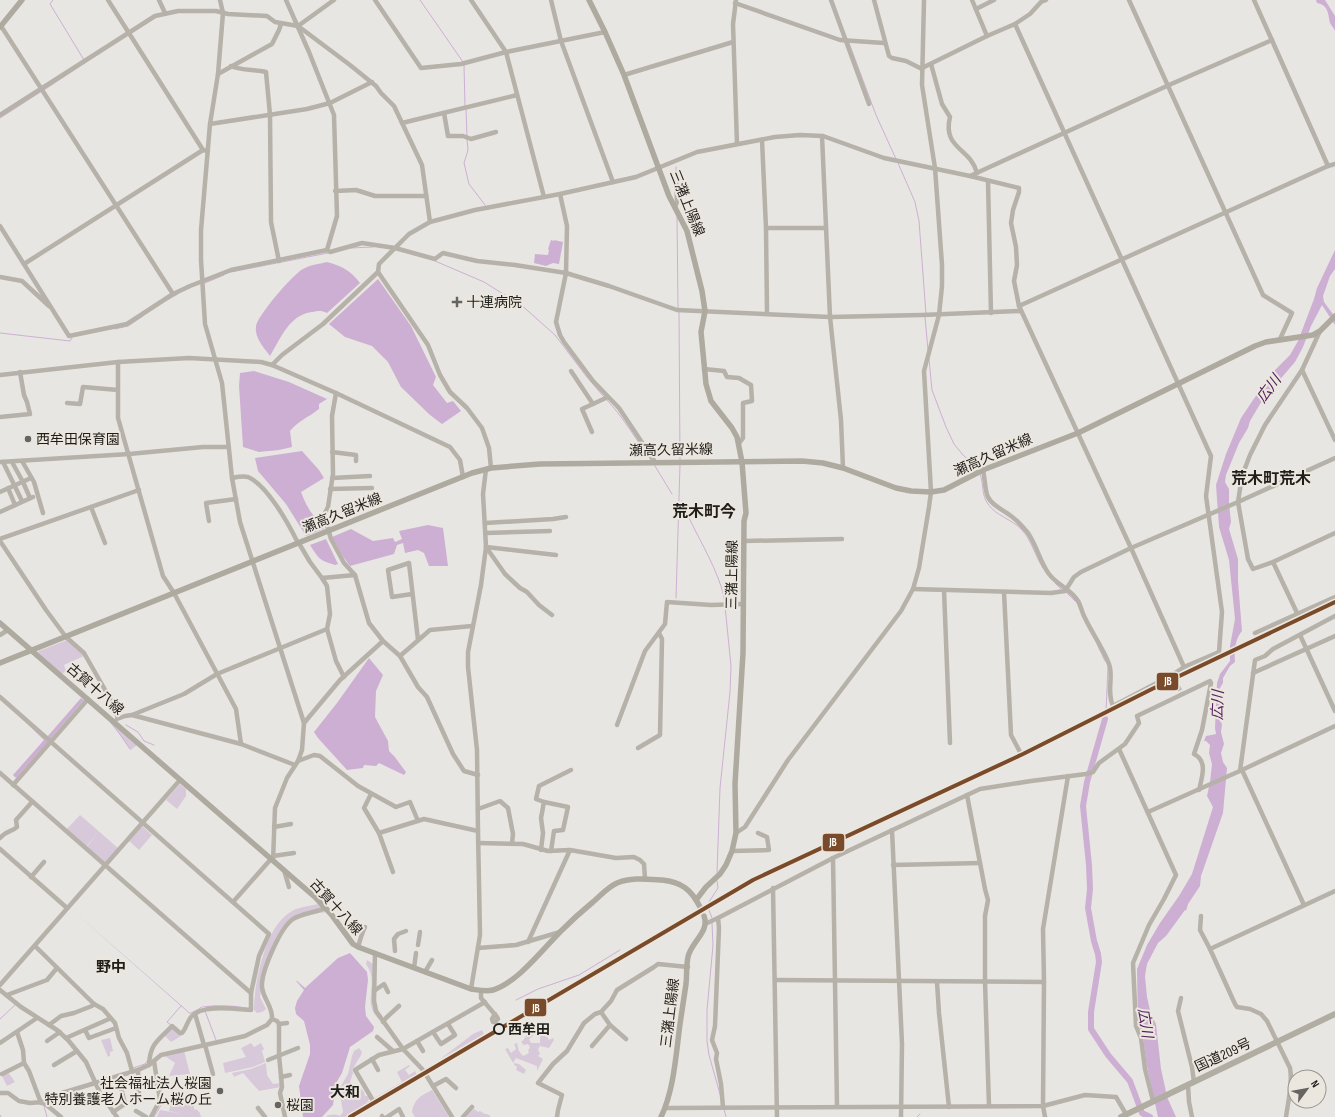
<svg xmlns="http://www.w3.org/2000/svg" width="1335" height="1117" font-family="'Sofia Sans Condensed','Noto Sans JP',sans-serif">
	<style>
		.green { fill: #d8c9da }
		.water { fill: #cdafd3 }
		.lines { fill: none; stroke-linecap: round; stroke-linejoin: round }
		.stream { stroke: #cdafd3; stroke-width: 1 }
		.river { stroke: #cdafd3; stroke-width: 6 }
		.minor-tunnel { stroke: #c0beba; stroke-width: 4.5; stroke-dasharray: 4.5 2; stroke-linecap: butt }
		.minor { stroke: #b6b1a9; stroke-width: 4.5 }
		.major { stroke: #aeaaa0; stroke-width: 5.5 }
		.highway { stroke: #b2ada2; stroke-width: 6 }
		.rail-1-casing { stroke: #ece7de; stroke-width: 7 }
		.rail-1 { stroke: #7a4b2a; stroke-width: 4 }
		.poi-dot { fill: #666461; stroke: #ece7de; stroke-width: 1.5 }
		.stop-dot { fill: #ece7de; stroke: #201e1b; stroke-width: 2 }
		.labels { text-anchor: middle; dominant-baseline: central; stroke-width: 4; stroke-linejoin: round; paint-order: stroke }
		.street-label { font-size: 14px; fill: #201e1b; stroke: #ece7de }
		.poi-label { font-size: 14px; fill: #201e1b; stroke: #ece7de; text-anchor: start }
		.stop-label { font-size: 14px; font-weight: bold; fill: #201e1b; stroke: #ece7de; text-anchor: start }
		.water-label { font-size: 15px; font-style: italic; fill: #542261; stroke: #ece7de }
		.neighbourhood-label { font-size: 15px; font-weight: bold; fill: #201e1b; stroke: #ece7de }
		.quarter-label { font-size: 16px; font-weight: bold; fill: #201e1b; stroke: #ece7de }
		.line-badge { stroke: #ece7de; stroke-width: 1.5 }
		.badge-label { font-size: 11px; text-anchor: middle; font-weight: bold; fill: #fff }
	</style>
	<rect width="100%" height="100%" fill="#e8e6e2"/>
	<g class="green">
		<polygon points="67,640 84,656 64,665 66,671 62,674 38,653 39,651"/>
		<polygon points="112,724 137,745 131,750"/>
		<polygon points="180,784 186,789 186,796 177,809 166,800"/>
		<polygon points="80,815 118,848 104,863 86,848 97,834 86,847 66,830"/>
		<polygon points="142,826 152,835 139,850 129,841"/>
		<path d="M318,904L327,912L311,914L295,920L284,930L265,971L260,997L266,1009L262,1012L257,1013L254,1010C254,984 265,928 289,913C297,907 309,906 318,904Z"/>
		<path d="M367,960L373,964V1007L380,1020H379C377,1017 373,1013 372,1009C367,993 378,981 366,964Z"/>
		<path d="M548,1023L550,1029L545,1032L549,1040L553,1038L554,1040L549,1048L540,1046L538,1049L540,1054L538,1056L543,1059L537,1071V1066L516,1058L513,1063L505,1049L508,1048L511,1053L516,1049L514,1044L517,1043L519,1051L523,1056L529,1053L528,1051L530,1047L528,1044L524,1045L521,1042C526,1039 526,1033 530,1030L533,1036L529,1039L531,1043H540V1035L542,1034L540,1027Z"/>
		<polygon points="172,1028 181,1036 171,1042 164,1035"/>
		<polygon points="482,1030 484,1034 439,1060 473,1034"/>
		<polygon points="110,1038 113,1051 110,1052 110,1056 108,1057 101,1040"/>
		<polygon points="251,1043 254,1047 261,1043 264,1049 262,1051 265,1062 253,1067 225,1073 223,1063 246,1057 241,1048"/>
		<path d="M359,1048L362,1052L361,1055L352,1070L353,1073L350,1082C355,1087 364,1087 365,1096H369L370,1098L366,1103L402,1082L397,1072L409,1065L410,1066L405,1070L409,1075L415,1071L417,1075L366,1105L365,1104L346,1117H326C329,1114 336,1114 340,1116L343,1112L340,1095L341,1086L348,1074L352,1056L354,1051Z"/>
		<polygon points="184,1051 190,1074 169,1076 175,1063 165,1056"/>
		<polygon points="266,1063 267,1075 273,1084 280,1083 281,1087 259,1091 243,1073 234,1077 232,1073 251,1069"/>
		<polygon points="514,1063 519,1064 526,1070 524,1074 516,1070 517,1067 514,1065"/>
		<polygon points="8,1072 15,1082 7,1086 2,1076"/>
		<path d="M432,1090L449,1117H415L412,1112C414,1099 420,1096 432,1090Z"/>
		<polygon points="186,1100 194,1104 194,1110 196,1109 200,1113 201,1117 157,1117 157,1116 160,1110 183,1114 169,1111 171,1103 182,1104"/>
		<polygon points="474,1109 478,1112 480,1111 485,1114 488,1114 491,1117 466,1117"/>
	</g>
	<g class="water">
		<path d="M1316,0H1325L1335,16V31C1334,28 1331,25 1330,23C1328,13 1328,5 1317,3Z"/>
		<polygon points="551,240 554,241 554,240 563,242 559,264 553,263 546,266 534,263 535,254 548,255 549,250 548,249"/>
		<path d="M1335,250V269L1330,276L1323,296L1324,302L1335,317V325L1322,305L1311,326L1303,347L1295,362L1263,399L1250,421L1248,428L1239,443L1226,475L1225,482L1229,489V503L1231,522L1229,529L1238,559V581L1242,631C1235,639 1234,652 1235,662L1230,666L1223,678V683L1220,688V695L1221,704L1218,714V718L1222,724L1221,732L1224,744L1221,753L1223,762L1227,768L1223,813L1201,876L1200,886L1188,904L1186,911L1185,910L1166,936L1158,943L1147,964L1145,976L1147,997L1151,1015L1156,1024L1161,1069L1165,1087L1167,1097L1176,1117H1158L1146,1062L1143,1035L1138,1024L1137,969L1147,945L1160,923L1179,896L1192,874L1213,807L1207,796L1210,782L1212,764L1209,753L1210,745L1206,741H1204L1206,736L1216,734L1215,728L1217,683L1220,674L1230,661V646L1235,619L1229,560L1219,527L1216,485L1226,454L1241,418L1253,400L1275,370L1290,355L1298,341L1314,299L1317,288Z"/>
		<path d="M327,262C342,266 350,270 360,283L327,313C321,310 318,311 312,312C289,315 281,338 270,356C264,348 254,337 256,326C258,315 293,274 303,269C309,265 319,264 327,262Z"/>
		<polygon points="378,279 411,326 436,377 433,385 447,403 453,401 461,411 442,424 430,415 401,387 388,362 372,346 345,337 329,324"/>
		<path d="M254,371L289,382L327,399L319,404V409C309,417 298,421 290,431L292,447L279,450L259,452L243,447L239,386L240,373Z"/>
		<path d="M302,451L319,470L324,478L301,492C304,500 308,509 314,516C319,521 322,522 324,529L306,536L286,504L258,471L255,458Z"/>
		<polygon points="428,525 443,528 448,566 429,566 424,553 418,550 405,553 403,543 397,545 394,554 350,566 342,555 332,537 351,529 373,541 393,538 395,542 402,539 399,531"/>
		<path d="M326,539L338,564L335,565C319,560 319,559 310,545Z"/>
		<polygon points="369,658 383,675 376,691 375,717 388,741 389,751 394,756 406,772 404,775 379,763 376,766 364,765 363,768 347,770 318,738 314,732 337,703"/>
		<polygon points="81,698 84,700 50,739 47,737"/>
		<polygon points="18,715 48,742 16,778 13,775 44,740"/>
		<path d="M70,908L190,1013C194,1011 198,1009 201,1007C211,1004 239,1005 248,1008L216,1007H203L190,1014Z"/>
		<polygon points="350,953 367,972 368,980 365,1007 366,1016 374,1027 373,1031 350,1047 342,1073 336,1083 333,1105 322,1117 303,1117 299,1086 310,1054 310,1045 304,1021 296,1014 295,1008 297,1001 304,990 296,981 297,981 305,988 338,958"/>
	</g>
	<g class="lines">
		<g class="stream">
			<polyline points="53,0 50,4 84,60"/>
			<polyline points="420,0 463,62"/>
			<polyline points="849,43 876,115 896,159"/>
			<polyline points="464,65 465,106"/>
			<polyline points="44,90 86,62"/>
			<polyline points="466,109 467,136"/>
			<polyline points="0,118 42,91"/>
			<polyline points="467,139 468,150 464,163 469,184 485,205"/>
			<polyline points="898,163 915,202 919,221 926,314"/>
			<polyline points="676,167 676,174"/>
			<polyline points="677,217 678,308"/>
			<polyline points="351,248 373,247"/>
			<polyline points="435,261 484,282 516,302 519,303 555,335 586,376 604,397"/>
			<polyline points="231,272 328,253"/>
			<polyline points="205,283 224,275"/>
			<polyline points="167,300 178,294"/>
			<polyline points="679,311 680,460"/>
			<polyline points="925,317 928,350"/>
			<polyline points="115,329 128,326 143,316"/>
			<polyline points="0,333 70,341 72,338"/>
			<polyline points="929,359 932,390 946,427 954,444 963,455 978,469"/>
			<path d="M607,400C624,418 636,440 651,460"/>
			<polyline points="655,466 672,494"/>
			<path d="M980,474C984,484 981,494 988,504C996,516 1012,519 1022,530C1032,541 1035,556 1043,568"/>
			<path d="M682,501C685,512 691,521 696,532C706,551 723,583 725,603"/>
			<polyline points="1055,583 1061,589"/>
			<polyline points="1066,592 1075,601"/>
			<polyline points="676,598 680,465"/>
			<polyline points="1097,644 1105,661"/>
			<polyline points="1106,711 1108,668"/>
			<polyline points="111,723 119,733 130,749"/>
			<polyline points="126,725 138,732 144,741 154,745"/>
			<polyline points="717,873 720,788 730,692 731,666 725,606"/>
			<polyline points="712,918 707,905 718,888 717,881"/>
			<polyline points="712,923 713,945 707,1010 707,1041 709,1055 720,1094"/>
			<polyline points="516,1000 538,989 579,975 620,950"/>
			<polyline points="205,1011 216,1040"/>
			<polyline points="0,1019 15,1005"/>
			<polyline points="171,1025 167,1022 181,1006"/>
			<polyline points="1093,1035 1096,1033"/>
			<polyline points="133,1068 145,1064 147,1061"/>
			<polyline points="141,1085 155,1085"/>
			<polyline points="42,1105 44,1106 47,1117"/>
			<polyline points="724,1109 726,1117"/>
			<polyline points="0,1115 1,1117"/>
			<polyline points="154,1117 163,1102 160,1084 158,1084"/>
			<polyline points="917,1117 920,1114"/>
			<polyline points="1143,1117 1144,1114"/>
		</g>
		<polyline class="river" points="1105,719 1087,782 1083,806 1089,865 1090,889 1088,908 1094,941 1098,954 1099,962 1091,1012 1091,1029 1108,1055 1130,1081 1142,1113 1150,1117"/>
		<polyline class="minor-tunnel" points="1172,675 1182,694"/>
		<g class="minor">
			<polyline points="108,0 203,150"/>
			<polyline points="159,0 165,13"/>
			<polyline points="220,0 223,13 218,74 210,124 201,230 201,260 205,324 222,383 232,478 240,522 304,723 302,750 298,761 287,778 275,808 273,861"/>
			<polyline points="286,0 309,52 334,115 337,216 327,250"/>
			<polyline points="375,0 421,68 461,64 506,52 605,32"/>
			<polyline points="471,0 506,52 544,197"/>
			<polyline points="551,0 561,41 613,182"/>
			<polyline points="736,0 733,24 737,144"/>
			<polyline points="831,0 869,104"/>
			<polyline points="874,0 889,56 892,58 906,61 922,69"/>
			<polyline points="972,0 987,36"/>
			<polyline points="1129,0 1263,295 1292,313 1280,339"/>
			<polyline points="1254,0 1328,166"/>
			<polyline points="735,3 840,40 884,43"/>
			<polyline points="976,9 994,0"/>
			<polyline points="1,26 173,294"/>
			<polyline points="298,26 334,0"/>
			<path d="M931,64L942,104L950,117C942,149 971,148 977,173"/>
			<path d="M231,66C242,71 254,69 266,72L270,115L271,222L279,261"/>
			<polyline points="922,68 987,36 1015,24 1030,14 1041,2 1046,0"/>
			<polyline points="218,74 272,44 279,30 281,24"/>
			<polyline points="624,75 733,42"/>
			<polyline points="444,113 448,136 463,136 471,139 496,132"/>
			<polyline points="0,115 155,16 178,11 216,11 228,14 267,16 275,22 298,26 350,65 376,86 381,93 394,106 422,165 430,222"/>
			<polyline points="402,123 517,95"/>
			<polyline points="210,124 307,109 330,103 372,82"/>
			<polyline points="822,136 830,317 841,420 843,468"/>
			<polyline points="762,140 766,228 767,313"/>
			<polyline points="970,176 1019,188 1019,192 1013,210 1011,223 1016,247 1017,265 1014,281 1019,306 1131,548 1184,667"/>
			<polyline points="988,181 991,313"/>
			<polyline points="335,191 356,190 375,196 426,196"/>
			<polyline points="560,194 567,226 566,273 556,322 560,335 564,342 593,381 619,408 655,462"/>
			<polyline points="675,207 677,202 676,175"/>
			<polyline points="0,226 69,336 127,324 173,294 190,286 231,270 327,250 330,252 362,243 395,248 435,259 443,253 477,261 515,265 566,273 609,286 677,310 830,317 922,315 1021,311"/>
			<polyline points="766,228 826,228"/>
			<polyline points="24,264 203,150 208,151"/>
			<polyline points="378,272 428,345 440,375 450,392 467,408 482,428 489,448 491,468"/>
			<polyline points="0,277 22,281 49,306"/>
			<polyline points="1019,306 1328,166 1335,164"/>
			<polyline points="1320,331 1302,370 1265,425 1250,455 1242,476 1238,502 1248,559 1253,569 1273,562 1335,533"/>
			<polyline points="118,362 118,418 163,576 174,593 236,709 241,744"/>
			<polyline points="272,365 282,355 323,324 378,272 379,264 409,234 430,222 475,210 560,194 636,177 697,152 775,137 800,135 823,136 884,158 970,176 1169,85 1272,40"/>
			<polyline points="704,369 724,371 727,377 739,378 751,385 752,401 743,403 743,438 739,443"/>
			<polyline points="1302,370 1335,440"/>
			<polyline points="571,371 593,404"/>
			<polyline points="0,375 118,362 189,358 261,362 272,365 336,393 450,447 460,460 463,477"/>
			<polyline points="336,393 332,416 333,474 328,507 324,515 331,539 344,563 355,575 369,623 383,641 400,656 418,687 427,697 453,754 464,771 478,775"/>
			<polyline points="67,403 80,404 83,387 118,390"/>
			<polyline points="0,417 30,414 27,402 24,395 20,372"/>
			<polyline points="592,432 582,409 608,397"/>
			<polyline points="332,452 356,455 356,461"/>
			<polyline points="22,461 34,482 43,513"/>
			<polyline points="0,462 129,454 203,447 229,447"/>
			<polyline points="3,462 22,501"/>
			<polyline points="12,462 23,482 30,498"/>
			<path d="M983,470C985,478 985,492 988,497C992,506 1004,510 1011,516C1018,521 1023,527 1028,533C1037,546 1040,562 1049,574C1057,585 1071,589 1078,601C1081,606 1082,613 1085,618C1092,633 1103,648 1109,664C1114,678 1106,690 1113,706L1172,675L1184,667L1219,652L1222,612L1206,496L1211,456L1015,24"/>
			<path d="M232,478C237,477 244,476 248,477C267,485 288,523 297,541"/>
			<polyline points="332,478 370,476"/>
			<polyline points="8,488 15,505"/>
			<polyline points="330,489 372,488"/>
			<polyline points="0,492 31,478"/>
			<polyline points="91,507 105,543"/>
			<polyline points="0,512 33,497"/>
			<polyline points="209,521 206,503 236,499"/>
			<polyline points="485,523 553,519 566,517"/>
			<polyline points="486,533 550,531"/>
			<polyline points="0,539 139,490"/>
			<polyline points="0,541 46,610 66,637 84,653 112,702 118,718"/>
			<polyline points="745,541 842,539"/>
			<polyline points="300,545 310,562 322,578 327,586 330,614 327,629 336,661 344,677"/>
			<polyline points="486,547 505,574 520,588 527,592 539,605 552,615"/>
			<polyline points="486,547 556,555"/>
			<polyline points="1273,562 1298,615"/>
			<polyline points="322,578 355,575"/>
			<polyline points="913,589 1051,593 1065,591 1074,577 1081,572 1131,548 1238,502 1335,458"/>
			<polyline points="944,590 950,743"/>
			<polyline points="1004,592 1011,735 1020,752"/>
			<polyline points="412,594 392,597 388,570 409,563 418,640"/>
			<polyline points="1255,633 1335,597"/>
			<polyline points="0,635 8,630"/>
			<polyline points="1300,635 1335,711"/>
			<polyline points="400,656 430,630 472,626"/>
			<polyline points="1253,673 1335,636"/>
			<path d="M0,697L269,934L259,956L251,993V1010C235,1009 201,1004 191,1017C187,1022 186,1029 182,1033H180L172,1026C158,1041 150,1043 149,1065"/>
			<polyline points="132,715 184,694 217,674 327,629"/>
			<polyline points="117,719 125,716 132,715 241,744 295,765"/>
			<polyline points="304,723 340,680 383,641"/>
			<polyline points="617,725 645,651 665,624 667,602 711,605 743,604"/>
			<polyline points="638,748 660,735 662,639 659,633"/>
			<polyline points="1119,749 1176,875 1164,899 1149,925 1133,963 1136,1026 1141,1038 1145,1069 1153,1101"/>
			<polyline points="298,761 314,755 320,756 358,786 396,807 410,802 418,821"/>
			<polyline points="1242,770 1304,905"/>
			<polyline points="1240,771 1255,660 1265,656 1273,649 1335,616"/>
			<polyline points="0,773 251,993"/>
			<polyline points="13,785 88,699"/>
			<polyline points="371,794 364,808 379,833 424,819 478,831"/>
			<polyline points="967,795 985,889 988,900 985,916 985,982 989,1106"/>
			<polyline points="544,802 536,799 539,786 571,770"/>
			<polyline points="478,809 500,801 508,808 513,834 512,843"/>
			<polyline points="1148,812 1242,770 1335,726"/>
			<polyline points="274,827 291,824"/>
			<polyline points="892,830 902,1044 901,1117"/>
			<polyline points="379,833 393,872"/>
			<polyline points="736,833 745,827 788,760 901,611 913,589 919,568 929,507 931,492 924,371 939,315 942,286 942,265 935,168 922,85 924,0"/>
			<path d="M0,838C7,830 12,832 17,827L16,820L32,802"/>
			<polyline points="478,843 523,844 548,851 570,850 616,858 634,857 640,860 644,864 645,879"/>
			<polyline points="0,849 67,908"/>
			<polyline points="541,850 543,833 541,818 544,802 568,807 563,830 554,831 551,851"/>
			<polyline points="732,851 769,850 767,837 758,833"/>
			<polyline points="273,856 294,853"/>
			<polyline points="833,858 837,1106"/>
			<polyline points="893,865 980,863"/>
			<polyline points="284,870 289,887"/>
			<polyline points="31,877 44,862"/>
			<polyline points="773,888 777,1117"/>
			<polyline points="233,902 271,859"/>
			<path d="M1201,916L1200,930L1210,949L1235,1004L1237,1007L1250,1009L1261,1014L1267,1021L1290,1068C1293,1084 1288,1101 1286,1117"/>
			<polyline points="705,924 718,918"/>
			<polyline points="528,942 570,850"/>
			<polyline points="418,945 420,932"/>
			<polyline points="35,946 94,1004 103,1009 115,1023 119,1038 127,1053 132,1071"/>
			<path d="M358,947C360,941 362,932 365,927"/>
			<polyline points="478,948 516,945 560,932"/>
			<polyline points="1210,949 1335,891"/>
			<polyline points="395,951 394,939 398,934 406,931"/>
			<polyline points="375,953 374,1001 376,1011 403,1049 423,1070 452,1117"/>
			<polyline points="414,968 416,953"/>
			<polyline points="425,972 432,960"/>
			<polyline points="775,980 1044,982"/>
			<polyline points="937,982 939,1013 949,1107"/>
			<polyline points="0,985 180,780"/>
			<polyline points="471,989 480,935 478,831 477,750 468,667 468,652 481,585 486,547 483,494 486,469"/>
			<polyline points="0,990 21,1007 57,1030 68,1040 86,1062 100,1093 117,1117"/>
			<polyline points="374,991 384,984 388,992"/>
			<polyline points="481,991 481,998 497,1017 498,1019 495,1022 493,1022 492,1019 495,1014"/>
			<polyline points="7,995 47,980 57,968"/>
			<polyline points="1181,998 1178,1011 1192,1067 1194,1082"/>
			<polyline points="601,1012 610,1025 626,1039"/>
			<polyline points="195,1014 204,1045"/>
			<path d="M272,1019C273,1006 263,999 262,987C261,972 280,928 293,919C302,913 315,913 325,908"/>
			<polyline points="383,1022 386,1018 399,1006"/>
			<polyline points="279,1024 287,1023"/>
			<polyline points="49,1025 61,1016 74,1013 92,1006 94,1004"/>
			<polyline points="85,1030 89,1038 116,1028"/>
			<polyline points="17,1032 23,1050 24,1063 29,1071 41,1103"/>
			<polyline points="433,1032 441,1044 455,1035 448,1024"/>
			<polyline points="377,1037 393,1051"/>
			<polyline points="66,1038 109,1019"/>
			<polyline points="47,1041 60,1032"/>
			<polyline points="417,1041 423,1051"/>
			<polyline points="0,1043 37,1018"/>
			<polyline points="205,1045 213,1074"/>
			<polyline points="592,1046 610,1025"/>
			<polyline points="372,1059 378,1070"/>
			<polyline points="268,1060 298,1048"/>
			<polyline points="54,1065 77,1051"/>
			<polyline points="138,1070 139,1097"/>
			<polyline points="2,1074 24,1063"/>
			<polyline points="281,1077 290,1075"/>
			<polyline points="1188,1085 1189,1102 1192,1117"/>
			<polyline points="433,1086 446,1079 456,1088"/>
			<polyline points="0,1093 8,1093 19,1101 30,1103 43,1102 62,1093 138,1070 149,1065 161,1055 245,1036 267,1025 272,1019 277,1021 279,1024 279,1055 282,1087 280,1093 285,1117"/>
			<polyline points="372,1099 355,1070 379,1055 403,1049 485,1002"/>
			<polyline points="43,1102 61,1117"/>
			<path d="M723,1107L721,1084L716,1059L717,1053L712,1040L715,1026L719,928L718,918L833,858L980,789L1031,781L1086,774L1093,772L1099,763L1125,744L1139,723L1137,716L1210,681L1211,683L1202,730L1194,754C1208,761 1202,777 1199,790"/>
			<polyline points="258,1108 265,1117"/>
			<polyline points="666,1108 1043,1106 1085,1095 1116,1097 1126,1114"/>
			<polyline points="136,1111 146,1117"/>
			<polyline points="113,1112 125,1104 118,1076"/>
			<polyline points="382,1116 383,1117"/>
			<polyline points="151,1117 160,1100 154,1061"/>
			<polyline points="387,1117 399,1109 403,1117"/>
			<polyline points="463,1117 472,1107"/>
			<polyline points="557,1117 558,1110 562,1095 538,1083 553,1064 567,1051 584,1023 595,1014 601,1012 611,1001 617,990 654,967 658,964 688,967"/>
			<polyline points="1045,1117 1043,1106 1044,982 1043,929 1068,776"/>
		</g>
		<g class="major">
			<polyline points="589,0 605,32 624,75 669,196 687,231 702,291 705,311 701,332 706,384 711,401 732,428 737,437 742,462 746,513 744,521 743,653 735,784 736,833 732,851 726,865 720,874 706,887 696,900"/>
			<polyline points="0,27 22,0"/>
			<path d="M0,623L316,898L331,914L353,944L358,947L471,989C478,990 486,992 493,990C517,983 543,949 561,931C571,921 582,911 593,902C601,895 608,887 617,883C631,877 647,879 662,880C681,882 691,889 700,907"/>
			<polyline points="0,663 472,473 491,468 540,464 802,461 823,463 843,468 896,488 911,491 931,492 944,490 983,470 1078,433 1255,346 1266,342 1313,335 1320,331 1335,316"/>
			<path d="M661,1117C674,1090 676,1054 680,1024C682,1011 684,998 686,984C687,976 686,966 688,957C691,942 710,932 704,916"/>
		</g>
		<polyline class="highway" points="1121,1117 1335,1014"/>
		<defs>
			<polyline id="rail-1" points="350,1117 753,880 1023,754 1152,689 1335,602"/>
		</defs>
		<use href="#rail-1" class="rail-1-casing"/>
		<use href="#rail-1" class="rail-1"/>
	</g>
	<g class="poi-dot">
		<path d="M455 296h4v4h4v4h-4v4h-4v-4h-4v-4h4z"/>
		<circle cx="28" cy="439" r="4"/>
		<circle cx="220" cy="1091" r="4"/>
		<circle cx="278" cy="1105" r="4"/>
	</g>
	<circle class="stop-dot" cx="499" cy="1029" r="5"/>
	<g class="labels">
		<g class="street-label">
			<text transform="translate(687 203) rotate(68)">三潴上陽線</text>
			<text transform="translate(671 450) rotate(-1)">瀬高久留米線</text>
			<text transform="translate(993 455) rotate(-24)">瀬高久留米線</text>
			<text transform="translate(342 513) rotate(-22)">瀬高久留米線</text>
			<text transform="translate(732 575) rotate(-89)">三潴上陽線</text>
			<text transform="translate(95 689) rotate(41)">古賀十八線</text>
			<text transform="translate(336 907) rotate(48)">古賀十八線</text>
			<text transform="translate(670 1013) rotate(-83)">三潴上陽線</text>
			<text transform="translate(1223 1055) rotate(-25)">国道209号</text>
		</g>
		<g class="poi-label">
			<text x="466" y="302">十連病院</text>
			<text x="36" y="439">西牟田保育園</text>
			<text x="212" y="1083" text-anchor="end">社会福祉法人桜園<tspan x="212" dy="16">特別養護老人ホーム桜の丘</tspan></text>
			<text x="286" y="1105">桜園</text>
		</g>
		<g class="stop-label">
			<text x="508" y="1029">西牟田</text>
		</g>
		<g class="water-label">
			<text transform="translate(1269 389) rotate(-53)">広川</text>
			<text transform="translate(1218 705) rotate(-88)">広川</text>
			<text transform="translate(1145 1023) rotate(81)">広川</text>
		</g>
		<g class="neighbourhood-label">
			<text x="111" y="967">野中</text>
			<text x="345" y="1092">大和</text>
		</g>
		<g class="quarter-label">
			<text x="1271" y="479">荒木町荒木</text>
			<text x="704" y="512">荒木町今</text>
		</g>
	</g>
	<g class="line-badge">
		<rect x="1156" y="672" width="23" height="19" rx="4" fill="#7a4b2a"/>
		<rect x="822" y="833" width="23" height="19" rx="4" fill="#7a4b2a"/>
		<rect x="524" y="998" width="23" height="19" rx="4" fill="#7a4b2a"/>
	</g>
	<g class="badge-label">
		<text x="1168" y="685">JB</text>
		<text x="833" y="846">JB</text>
		<text x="536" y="1012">JB</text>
	</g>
	<g transform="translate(1307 1089) rotate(58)"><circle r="19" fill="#ece7de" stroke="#9a9790"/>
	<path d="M0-3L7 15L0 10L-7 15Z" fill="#666461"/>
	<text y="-6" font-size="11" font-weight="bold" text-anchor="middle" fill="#201e1b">N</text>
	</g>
</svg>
